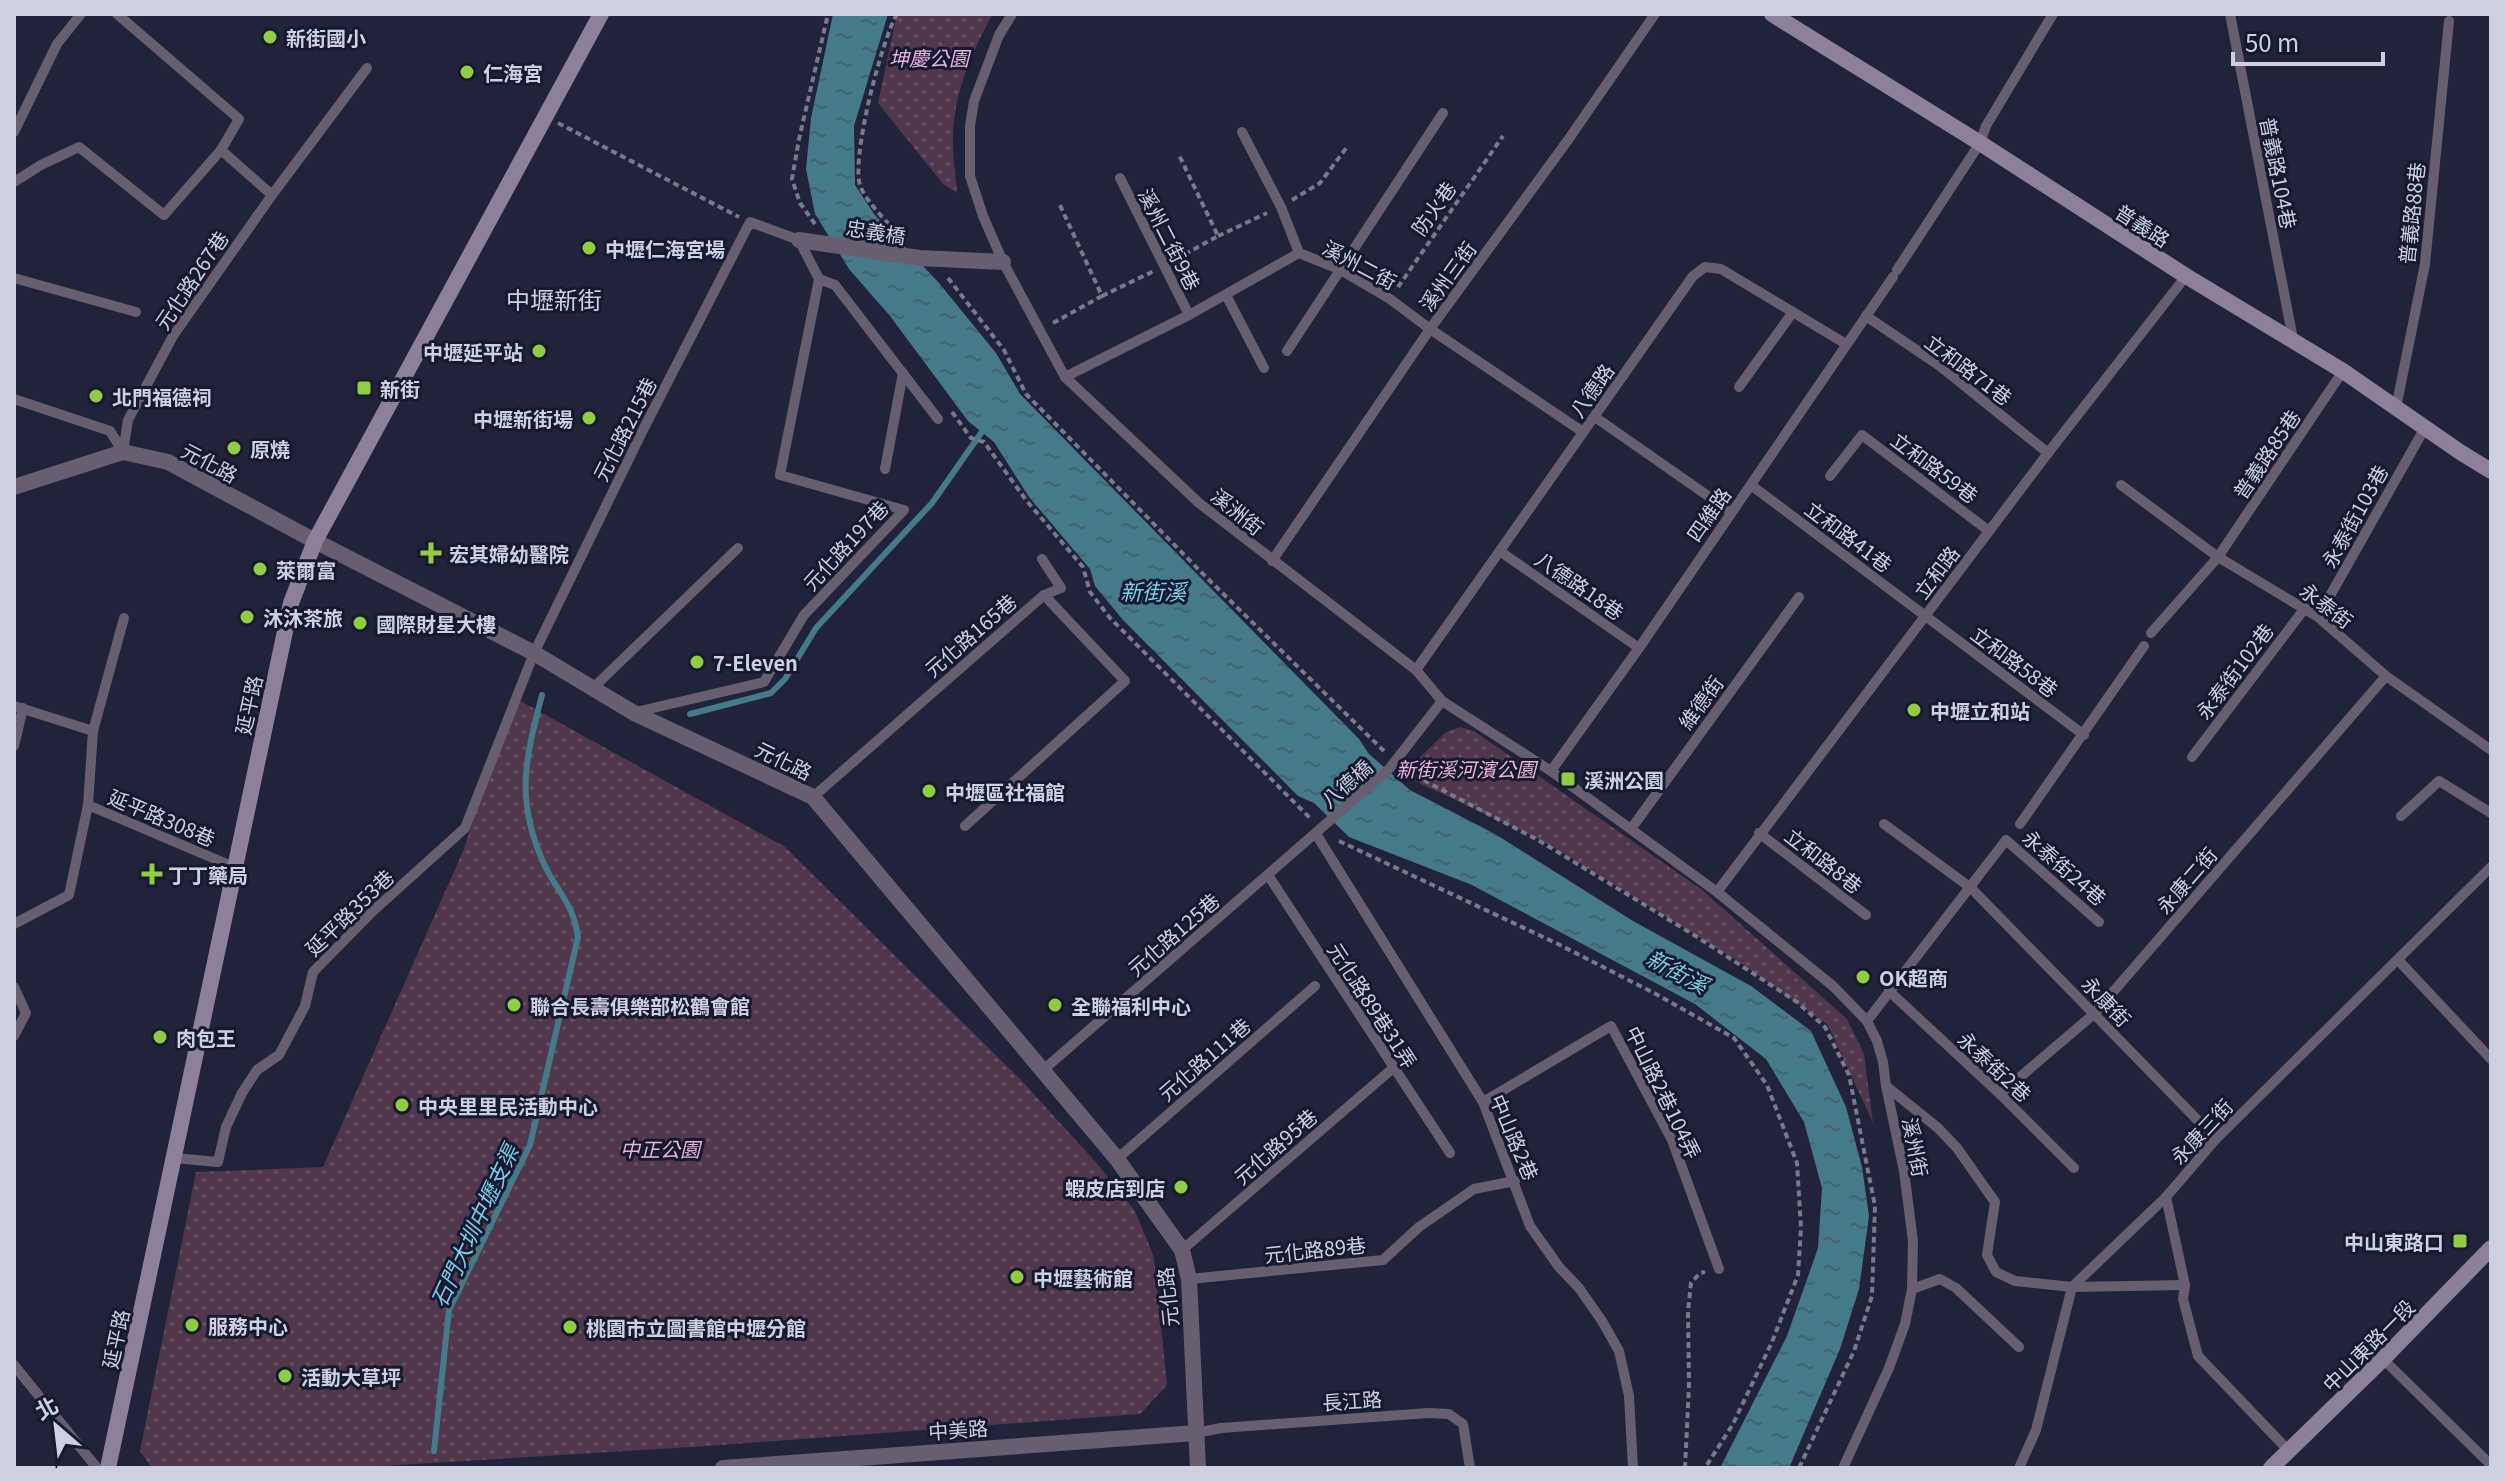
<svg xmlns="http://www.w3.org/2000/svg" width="2505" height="1482" font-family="Georgia,'Noto Sans TC',serif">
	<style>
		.park { fill: url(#park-dots) }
		.water { fill: url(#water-ripples) }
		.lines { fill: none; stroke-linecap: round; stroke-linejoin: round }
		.stream { stroke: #457a89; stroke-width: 6 }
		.path { stroke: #777a8d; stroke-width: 4; stroke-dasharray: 6 4; stroke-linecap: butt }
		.lane { stroke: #675f70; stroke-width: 10 }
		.street { stroke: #675f70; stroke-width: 16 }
		.secondary { stroke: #8c809b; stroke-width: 16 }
		.poi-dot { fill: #90cd41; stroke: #161a30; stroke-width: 3 }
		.labels { text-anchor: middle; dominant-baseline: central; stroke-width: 6; stroke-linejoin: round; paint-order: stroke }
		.poi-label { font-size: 20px; font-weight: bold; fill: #cdd0e0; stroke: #161a30; text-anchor: start }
		.park-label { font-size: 20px; font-style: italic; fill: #edb1df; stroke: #161a30 }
		.street-label { font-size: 20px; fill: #cdd0e0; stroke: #161a30 }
		.water-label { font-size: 22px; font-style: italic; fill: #78d0e8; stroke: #161a30 }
		.quarter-label { font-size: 24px; fill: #cdd0e0; stroke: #161a30 }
	</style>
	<defs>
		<pattern id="park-dots" width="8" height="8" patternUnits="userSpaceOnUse" patternTransform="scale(2)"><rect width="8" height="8" fill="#51374b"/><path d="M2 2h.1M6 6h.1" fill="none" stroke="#695365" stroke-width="1.8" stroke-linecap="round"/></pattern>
		<pattern id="water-ripples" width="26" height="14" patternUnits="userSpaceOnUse" patternTransform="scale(2)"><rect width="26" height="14" fill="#457a89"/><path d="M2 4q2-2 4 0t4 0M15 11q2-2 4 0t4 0" fill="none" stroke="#42626d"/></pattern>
	</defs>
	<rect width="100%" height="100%" fill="#20233a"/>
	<g class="park">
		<path d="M897,14H993C971,52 952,98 953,143C953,160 956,176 957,193L943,184L878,103Z"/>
		<polygon points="513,697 785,847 1023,1082 1100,1167 1135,1211 1154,1257 1167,1385 1140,1414 707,1446 350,1468 152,1468 140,1451 196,1172 323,1167 464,849"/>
		<polygon points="1460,727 1474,731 1701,889 1847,1019 1864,1054 1873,1123 1828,1025 1738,961 1545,842 1402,775 1446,732"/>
	</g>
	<polygon class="water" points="833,14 888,14 854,126 855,185 874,214 939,283 996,353 1020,394 1359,739 1369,754 1410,790 1495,834 1633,921 1751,986 1811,1031 1846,1107 1862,1167 1869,1216 1859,1289 1840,1349 1789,1468 1720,1468 1787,1336 1818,1248 1822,1188 1804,1122 1766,1059 1695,1004 1472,885 1349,837 1314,803 1298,796 1123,620 1095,586 1090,569 1029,497 994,442 968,421 890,316 849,269 815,214 806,169 811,118"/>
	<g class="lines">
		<g class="stream">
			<polyline points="690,714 771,693 785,679 816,628 932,503 986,426"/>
			<path d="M434,1451L449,1310L530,1145L578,937C573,902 558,894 544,864C515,800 525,760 542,695"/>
		</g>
		<g class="path">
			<path d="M897,14C882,39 849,163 861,188C869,205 887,221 899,236"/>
			<polyline points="558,123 739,217"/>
			<polyline points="1292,200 1320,183 1347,147"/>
			<polyline points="815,224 800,203 792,179 799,139 828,14"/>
			<polyline points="1218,236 1267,213"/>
			<polyline points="1176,259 1218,236 1179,155"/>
			<polyline points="948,278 1004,350 1026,394 1206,577 1385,752"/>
			<polyline points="1398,287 1503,136"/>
			<polyline points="1102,296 1154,271"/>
			<polyline points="1053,323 1102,296 1059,203"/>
			<polyline points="952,412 971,438 984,442 1026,500 1083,567 1090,592 1110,618 1310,818"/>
			<polyline points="1406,771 1538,840 1694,935 1797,1002 1825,1027 1849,1075 1875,1206 1872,1296 1854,1351 1799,1468"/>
			<polyline points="1339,841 1558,944 1654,993 1734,1038 1767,1085 1797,1163 1801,1228 1798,1275 1772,1342 1733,1424 1705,1468"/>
			<polyline points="1685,1468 1689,1385 1688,1311 1691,1283 1700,1273 1705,1272"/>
		</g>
		<g class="lane">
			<polyline points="1012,14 999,35 974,101 970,126 970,176 983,216 1003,262 1065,377 1199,503 1416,670 1442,701 1551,771 1717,892 1833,986 1867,1021 1877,1041 1883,1062 1886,1086 1904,1171 1913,1241 1912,1289 1905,1324 1889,1368 1843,1468"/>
			<polyline points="2230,14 2293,339"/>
			<polyline points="14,132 57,44 81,14"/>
			<polyline points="1242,132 1281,207 1299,253"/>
			<polyline points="1120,178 1189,315"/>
			<polyline points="14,182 41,165 79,147 164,215 221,150 239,119 117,14"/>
			<polyline points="272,195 367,68"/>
			<polyline points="1897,270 1980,143 1986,126 2053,14"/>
			<polyline points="14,278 136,312"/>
			<polyline points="819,279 835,285 938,419"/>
			<polyline points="1226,295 1264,368"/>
			<polyline points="1866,316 1940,366 2048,453"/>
			<polyline points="1287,351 1443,113"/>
			<polyline points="1065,377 1189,315 1299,253 1339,269 1390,299 1430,329 1583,432"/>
			<polyline points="1739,387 1793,312"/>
			<polyline points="14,399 110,431 123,452"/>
			<polyline points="2396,408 2425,264 2449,21"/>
			<polyline points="1595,417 1731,512"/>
			<polyline points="123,452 128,420 173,336 272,195 221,150"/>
			<polyline points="885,469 903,373"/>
			<polyline points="1830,476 1862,435 1989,531"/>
			<polyline points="1751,485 2084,735"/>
			<polyline points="2121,485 2218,557 2318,617 2386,676 2491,750"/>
			<polyline points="1501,552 1639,648"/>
			<polyline points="1042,559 1061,588 1044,595"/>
			<polyline points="1272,561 1430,329 1568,140 1655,14"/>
			<polyline points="2318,617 2422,433"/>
			<polyline points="124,618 93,731 88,805 234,867"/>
			<polyline points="2151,633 2218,557 2343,371"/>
			<polyline points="1416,670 1693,276 1705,267 1721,269 1846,344"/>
			<polyline points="593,688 738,548"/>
			<polyline points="14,706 93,731"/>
			<polyline points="14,746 23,708"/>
			<polyline points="2192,757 2305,608"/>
			<polyline points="1551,771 1639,648 1893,277"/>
			<polyline points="813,797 1044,595 1125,681 965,826"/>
			<polyline points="2401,816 2439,781 2491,813"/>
			<polyline points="1884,824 1971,888 2216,1139"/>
			<polyline points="2020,824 2144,646"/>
			<polyline points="1631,829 1799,597"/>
			<polyline points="1759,833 1866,915"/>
			<polyline points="1316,834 1483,1102 1530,1226 1559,1267 1579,1288 1602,1321 1619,1351 1629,1396 1633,1468"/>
			<polyline points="1268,875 1450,1153"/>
			<polyline points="1717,892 2048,453 2186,276"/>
			<polyline points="14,924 69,895 88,805"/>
			<polyline points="2399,961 2491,1059"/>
			<polyline points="14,987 26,1013 14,1036"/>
			<polyline points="1889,991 2000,1094 2074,1168"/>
			<polyline points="1867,1021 2006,840 2099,922"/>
			<polyline points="1042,1071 1389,769 1442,701"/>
			<polyline points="1886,1086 1938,1128 1957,1148 1995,1202 1987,1255 1996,1272 2015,1281 2072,1287 2185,1285"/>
			<polyline points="2000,1094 2094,1014 2386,676"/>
			<polyline points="1483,1102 1611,1026 1672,1140 1719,1269"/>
			<polyline points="174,1158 218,1162 226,1127 242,1093 257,1070 279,1055 305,1006 313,972 373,911 465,828 534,653 644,428 750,222 799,240 819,279 780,475 904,510 804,615 764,682 636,712"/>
			<polyline points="1117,1159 1315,986"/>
			<polyline points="2166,1197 2185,1285 2183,1299 2198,1356 2289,1451"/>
			<polyline points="1182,1250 1392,1069"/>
			<polyline points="1189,1279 1383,1260 1419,1227 1474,1189 1515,1181"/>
			<polyline points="1912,1289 1940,1279 1956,1288 2019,1347"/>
			<polyline points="2383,1359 2491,1465"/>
			<polyline points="14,1365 97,1468"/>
			<polyline points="1196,1433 1221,1428 1428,1413 1449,1414 1463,1424 1470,1468"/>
			<polyline points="2019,1468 2036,1430 2072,1287 2166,1197 2216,1139 2491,867"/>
		</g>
		<g class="street">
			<polyline points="799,240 919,258 1003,262"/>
			<polyline points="14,487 123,452 168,462 315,541 534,653 634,713 813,797 1117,1159 1182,1250 1189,1279 1198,1468"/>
			<polyline points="723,1468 1196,1433"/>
		</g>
		<g class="secondary">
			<polyline points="1772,14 1980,143 2186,276 2343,371 2460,452 2491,471"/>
			<polyline points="108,1468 291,603 315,541 601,14"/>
			<polyline points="2271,1468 2383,1359 2491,1248"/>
		</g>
	</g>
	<g class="poi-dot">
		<circle cx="270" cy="37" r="8"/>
		<circle cx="467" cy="72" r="8"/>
		<circle cx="589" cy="248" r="8"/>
		<circle cx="539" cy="351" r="8"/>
		<rect x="356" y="380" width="16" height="16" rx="4"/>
		<circle cx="96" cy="396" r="8"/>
		<circle cx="589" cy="418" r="8"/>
		<circle cx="234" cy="448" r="8"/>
		<path d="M427 541h8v8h8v8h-8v8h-8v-8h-8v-8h8z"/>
		<circle cx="260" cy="569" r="8"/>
		<circle cx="247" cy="617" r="8"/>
		<circle cx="360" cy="623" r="8"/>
		<circle cx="697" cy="662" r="8"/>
		<circle cx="1914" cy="710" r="8"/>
		<rect x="1560" y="771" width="16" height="16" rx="4"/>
		<circle cx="929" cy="791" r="8"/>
		<path d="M148 862h8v8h8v8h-8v8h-8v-8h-8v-8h8z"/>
		<circle cx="1863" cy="977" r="8"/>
		<circle cx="514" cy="1005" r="8"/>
		<circle cx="1055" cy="1005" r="8"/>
		<circle cx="160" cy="1037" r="8"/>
		<circle cx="402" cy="1105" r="8"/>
		<circle cx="1181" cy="1187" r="8"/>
		<rect x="2452" y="1233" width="16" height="16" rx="4"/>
		<circle cx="1017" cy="1277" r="8"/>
		<circle cx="192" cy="1325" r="8"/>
		<circle cx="570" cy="1327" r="8"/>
		<circle cx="285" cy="1376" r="8"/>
	</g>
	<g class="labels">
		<g class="poi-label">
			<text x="286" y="37">新街國小</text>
			<text x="483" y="72">仁海宮</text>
			<text x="605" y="248">中壢仁海宮場</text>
			<text x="523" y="351" text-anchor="end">中壢延平站</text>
			<text x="380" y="388">新街</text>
			<text x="112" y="396">北門福德祠</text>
			<text x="573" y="418" text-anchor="end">中壢新街場</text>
			<text x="250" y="448">原燒</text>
			<text x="449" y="553">宏其婦幼醫院</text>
			<text x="276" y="569">萊爾富</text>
			<text x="263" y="617">沐沐茶旅</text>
			<text x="376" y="623">國際財星大樓</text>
			<text x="713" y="662">7-Eleven</text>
			<text x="1930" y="710">中壢立和站</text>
			<text x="1584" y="779">溪洲公園</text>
			<text x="945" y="791">中壢區社福館</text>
			<text x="168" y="874">丁丁藥局</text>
			<text x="1879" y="977">OK超商</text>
			<text x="530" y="1005">聯合長壽俱樂部松鶴會館</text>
			<text x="1071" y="1005">全聯福利中心</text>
			<text x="176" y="1037">肉包王</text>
			<text x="418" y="1105">中央里里民活動中心</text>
			<text x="1165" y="1187" text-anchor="end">蝦皮店到店</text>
			<text x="2444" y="1241" text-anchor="end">中山東路口</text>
			<text x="1033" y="1277">中壢藝術館</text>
			<text x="208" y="1325">服務中心</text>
			<text x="586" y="1327">桃園市立圖書館中壢分館</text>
			<text x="301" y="1376">活動大草坪</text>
		</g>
		<g class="park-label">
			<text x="929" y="57">坤慶公園</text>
			<text x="1466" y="768">新街溪河濱公園</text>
			<text x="660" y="1148">中正公園</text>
		</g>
		<g class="street-label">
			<text transform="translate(2279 173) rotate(79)">普義路104巷</text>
			<text transform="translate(1433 208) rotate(-55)">防火巷</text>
			<text transform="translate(2411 213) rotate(-84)">普義路88巷</text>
			<text transform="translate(2143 225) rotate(33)">普義路</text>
			<text transform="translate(876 231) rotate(9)">忠義橋</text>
			<text transform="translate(1170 239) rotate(63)">溪州二街9巷</text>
			<text transform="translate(1360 264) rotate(28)">溪州二街</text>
			<text transform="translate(1447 276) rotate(-54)">溪州三街</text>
			<text transform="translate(191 280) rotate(-56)">元化路267巷</text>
			<text transform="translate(1969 369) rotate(37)">立和路71巷</text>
			<text transform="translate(1591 390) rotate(-55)">八德路</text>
			<text transform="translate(624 429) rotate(-63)">元化路215巷</text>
			<text transform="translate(2266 454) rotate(-56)">普義路85巷</text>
			<text transform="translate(210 462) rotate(28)">元化路</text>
			<text transform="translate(1935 467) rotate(37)">立和路59巷</text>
			<text transform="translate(1238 511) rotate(39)">溪洲街</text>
			<text transform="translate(1708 514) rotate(-55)">四維路</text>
			<text transform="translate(2354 516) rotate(-61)">永泰街103巷</text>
			<text transform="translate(1849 536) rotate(37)">立和路41巷</text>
			<text transform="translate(845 545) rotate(-47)">元化路197巷</text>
			<text transform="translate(1936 572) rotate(-53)">立和路</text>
			<text transform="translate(1580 585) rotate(35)">八德路18巷</text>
			<text transform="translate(2327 605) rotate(37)">永泰街</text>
			<text transform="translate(970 635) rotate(-41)">元化路165巷</text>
			<text transform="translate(2015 661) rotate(37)">立和路58巷</text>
			<text transform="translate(2234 671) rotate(-53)">永泰街102巷</text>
			<text transform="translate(1700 702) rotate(-54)">維德街</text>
			<text transform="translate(248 705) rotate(-78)">延平路</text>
			<text transform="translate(784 760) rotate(26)">元化路</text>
			<text transform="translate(1346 783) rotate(-41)">八德橋</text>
			<text transform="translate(162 817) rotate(23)">延平路308巷</text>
			<text transform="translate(1824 860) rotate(38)">立和路8巷</text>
			<text transform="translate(2065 867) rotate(41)">永泰街24巷</text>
			<text transform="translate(2186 880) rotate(-49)">永康二街</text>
			<text transform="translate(349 912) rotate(-44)">延平路353巷</text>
			<text transform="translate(1173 934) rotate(-41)">元化路125巷</text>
			<text transform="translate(2107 1001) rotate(46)">永康街</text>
			<text transform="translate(1373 1005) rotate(57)">元化路89巷31弄</text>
			<text transform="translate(1204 1059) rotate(-41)">元化路111巷</text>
			<text transform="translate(1995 1066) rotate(43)">永泰街2巷</text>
			<text transform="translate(1664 1092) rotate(64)">中山路2巷104弄</text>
			<text transform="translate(2201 1131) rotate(-47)">永康三街</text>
			<text transform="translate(1515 1137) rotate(67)">中山路2巷</text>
			<text transform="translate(1275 1146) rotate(-41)">元化路95巷</text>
			<text transform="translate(1916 1147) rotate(79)">溪州街</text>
			<text transform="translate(1315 1249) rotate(-6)">元化路89巷</text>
			<text transform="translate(1167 1297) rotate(-96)">元化路</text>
			<text transform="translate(115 1339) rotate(-78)">延平路</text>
			<text transform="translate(2368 1345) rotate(-45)">中山東路一段</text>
			<text transform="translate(1352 1400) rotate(-4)">長江路</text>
			<text transform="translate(958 1429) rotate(-4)">中美路</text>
		</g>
		<g class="water-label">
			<text x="1153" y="590">新街溪</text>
			<text transform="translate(1678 970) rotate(28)">新街溪</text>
			<text transform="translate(473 1225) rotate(-65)">石門大圳中壢支渠</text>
		</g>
		<g class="quarter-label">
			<text x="554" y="298">中壢新街</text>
		</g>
	</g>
	<rect width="2505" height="1482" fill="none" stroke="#cdd0e0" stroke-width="32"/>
	<g transform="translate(56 1426) rotate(332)" stroke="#161a30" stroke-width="6" paint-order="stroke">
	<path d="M0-6L14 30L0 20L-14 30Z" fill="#cdd0e0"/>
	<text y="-12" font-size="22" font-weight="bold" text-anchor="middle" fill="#cdd0e0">北</text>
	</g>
	<path d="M2233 52v12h150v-12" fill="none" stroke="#cdd0e0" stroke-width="4"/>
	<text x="2245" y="52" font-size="24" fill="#cdd0e0" stroke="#161a30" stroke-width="6" paint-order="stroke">50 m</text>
</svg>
